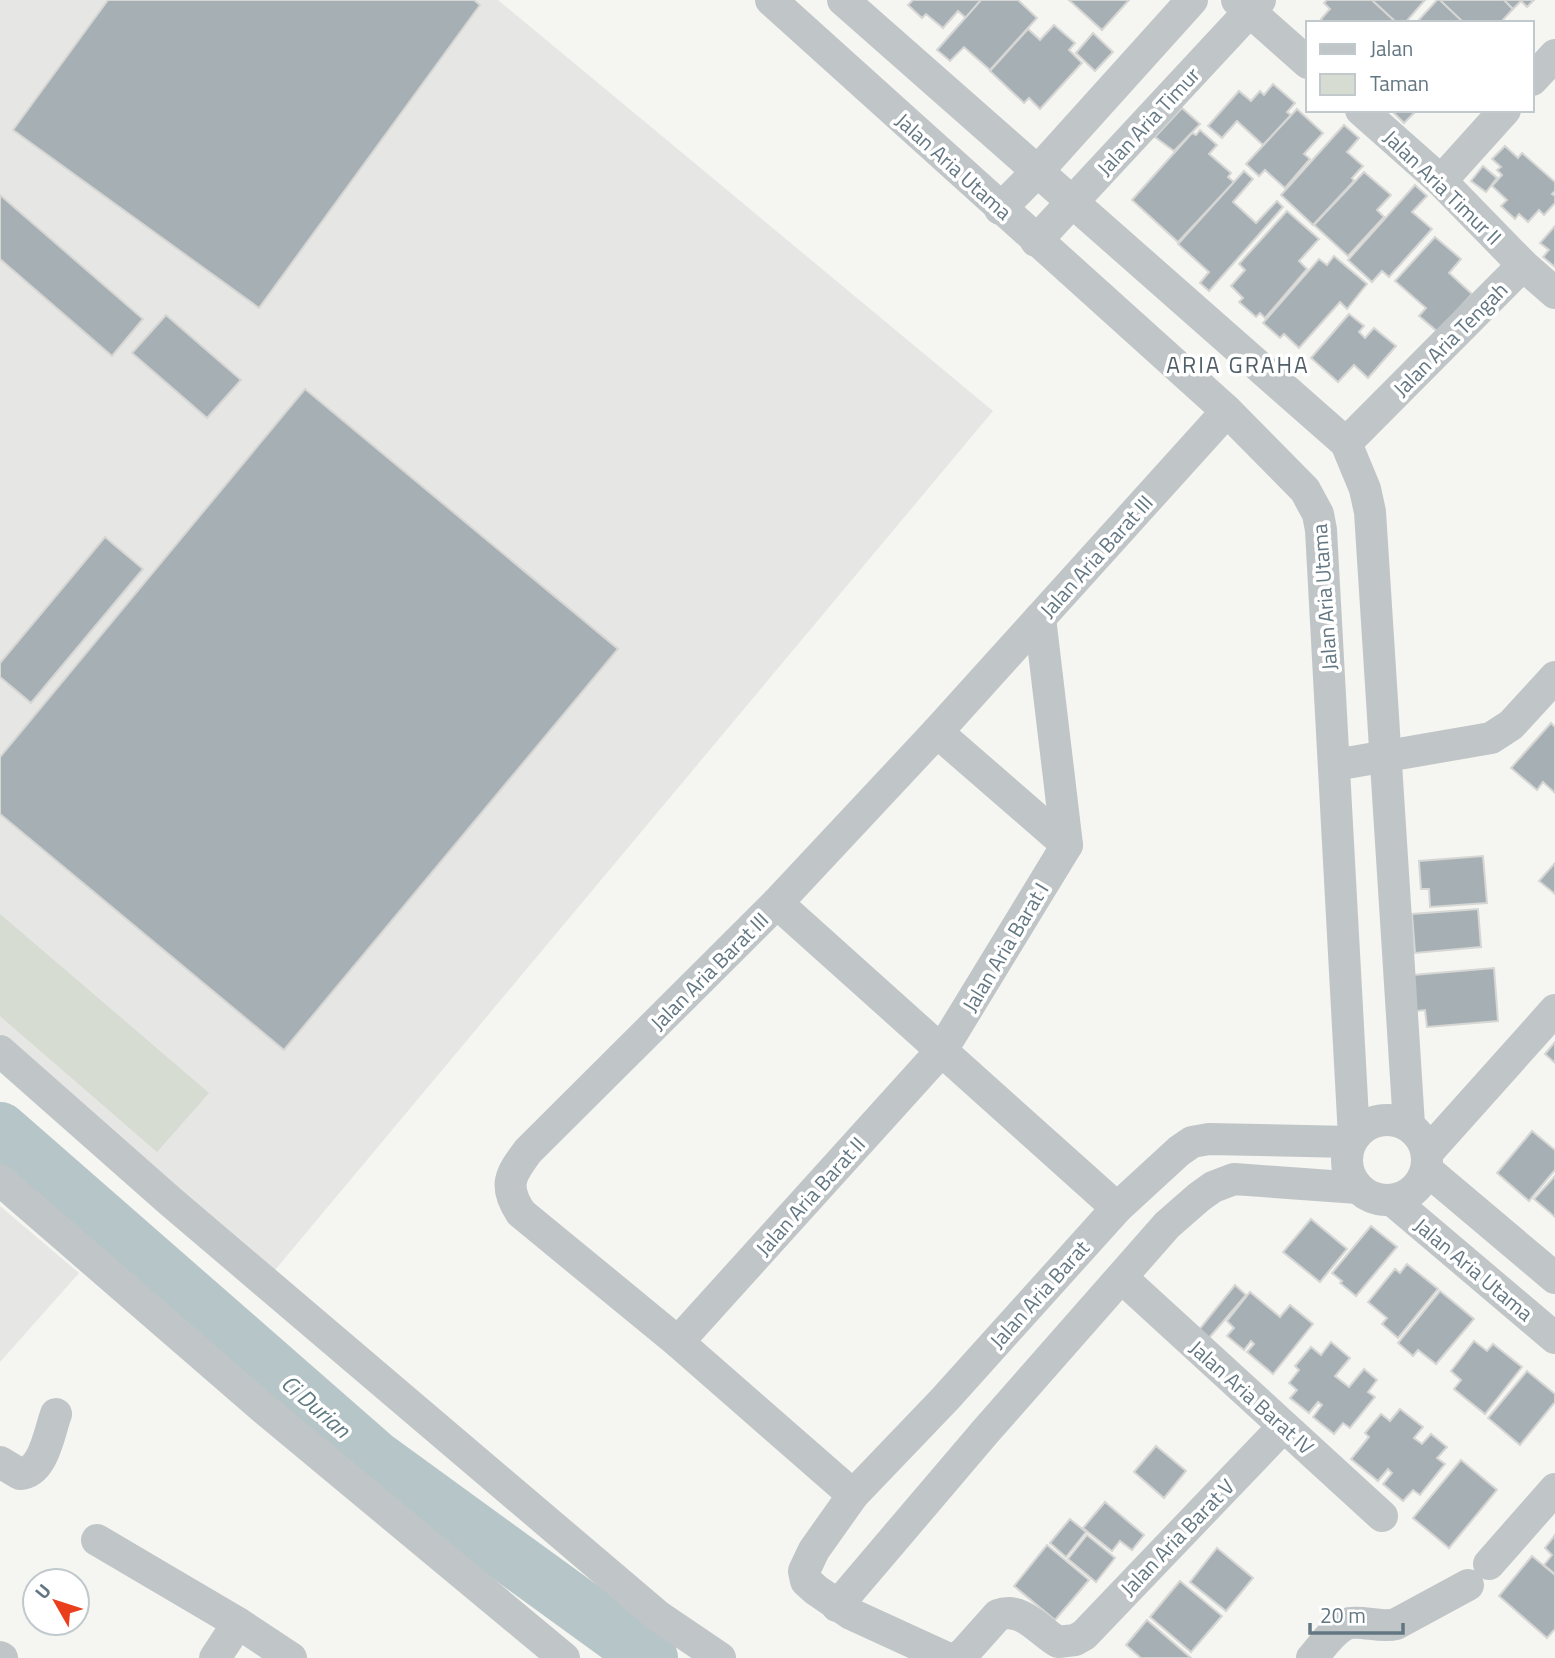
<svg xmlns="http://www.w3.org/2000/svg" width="1555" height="1658" font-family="'Titillium Web',sans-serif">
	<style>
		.built { fill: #e6e6e4 }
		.green { fill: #d6dcd2 }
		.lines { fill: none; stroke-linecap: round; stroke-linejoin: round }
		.river { stroke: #b6c5c8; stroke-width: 56 }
		.building { fill: #a6b0b4; stroke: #d6d6d4; stroke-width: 2 }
		.street { stroke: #c0c5c7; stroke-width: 32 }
		.labels { text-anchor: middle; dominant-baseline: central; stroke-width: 7; stroke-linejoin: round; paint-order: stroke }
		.street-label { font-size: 21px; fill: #637783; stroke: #fff }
		.neighbourhood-label { font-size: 23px; letter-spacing: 2px; fill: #515f68; stroke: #fff }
		.water-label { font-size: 23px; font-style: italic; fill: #5e7a80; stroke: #fff }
	</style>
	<rect width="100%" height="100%" fill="#f5f5f1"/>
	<g class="built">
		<polygon points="0,0 498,0 993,411 275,1270 179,1191 0,1034"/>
		<polygon points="0,1206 79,1273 0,1362"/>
	</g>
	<polygon class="green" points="0,914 209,1093 157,1152 0,1016"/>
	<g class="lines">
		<polyline class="river" points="0,1130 376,1459 650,1658"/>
	</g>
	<g class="building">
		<polygon points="108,0 474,0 480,5 259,308 13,130"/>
		<polygon points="913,0 912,0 981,0 966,18 958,11 943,28 926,14 922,18 908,5"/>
		<polygon points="981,0 1018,0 1037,18 990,70 964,47 950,61 937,50"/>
		<polygon points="1069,0 1129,0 1102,30"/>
		<polygon points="1327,0 1372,0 1397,23 1324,23 1321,19 1330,9 1324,3"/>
		<polygon points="1372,0 1425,0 1405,23 1397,23"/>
		<polygon points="1437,0 1440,0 1464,23 1416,23"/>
		<polygon points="1440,0 1504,0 1513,9 1500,23 1464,23"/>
		<polygon points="1504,0 1534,0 1527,7 1521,1 1513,9"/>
		<polygon points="1054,25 1075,43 1069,50 1082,63 1040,109 1029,98 1024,103 990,71 1028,29 1040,40"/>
		<polygon points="1093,33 1113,52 1095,71 1076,53"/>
		<polygon points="1273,84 1295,103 1287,112 1291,115 1263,145 1237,121 1222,138 1208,126 1239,91 1251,101 1260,91 1264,95"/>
		<polygon points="1182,108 1200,124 1174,151 1155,137"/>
		<polygon points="1297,109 1323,133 1304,154 1310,159 1285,188 1265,170 1259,176 1246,164"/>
		<polygon points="1391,110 1417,110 1404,123"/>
		<polygon points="1344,125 1359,138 1347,152 1363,166 1352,178 1354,181 1313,225 1281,195"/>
		<polygon points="1200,130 1217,145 1209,154 1231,173 1228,177 1234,182 1178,242 1132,200 1192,133 1196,135"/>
		<polygon points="1505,146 1518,158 1522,153 1555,182 1555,191 1552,194 1555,196 1555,203 1544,215 1539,210 1528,222 1519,214 1515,219 1501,206 1507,200 1492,186 1502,175 1497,170 1501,167 1492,159"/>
		<polygon points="1483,166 1497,178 1486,192 1471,181"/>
		<polygon points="1244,171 1253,179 1233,202 1256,223 1277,201 1283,207 1209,291 1200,283 1209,272 1178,244"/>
		<polygon points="1364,172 1391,195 1377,210 1384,217 1348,256 1314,225"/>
		<polygon points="1415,185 1427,196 1412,212 1432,229 1389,277 1382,271 1372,282 1348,260"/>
		<polygon points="0,195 143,319 112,356 0,259"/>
		<polygon points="1287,211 1319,239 1299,261 1307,269 1265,318 1260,313 1256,317 1239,302 1243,298 1231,286 1245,270 1239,264"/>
		<polygon points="1555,226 1555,267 1543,257 1549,250 1540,243"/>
		<polygon points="1435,237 1461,259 1449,273 1472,294 1438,332 1419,316 1426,308 1395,281"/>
		<polygon points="1334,256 1367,284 1347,309 1340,302 1299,348 1284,334 1280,338 1263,323 1319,259 1327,265"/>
		<polygon points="1349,314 1364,326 1359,332 1365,338 1374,328 1396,346 1368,378 1354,365 1338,382 1311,358"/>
		<polygon points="166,315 241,380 207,418 132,353"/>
		<polygon points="305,389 618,649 284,1050 0,814 0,757"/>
		<polygon points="105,537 143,569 31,703 0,677 0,663"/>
		<polygon points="1551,723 1555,727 1555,793 1543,782 1537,790 1511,768"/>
		<polygon points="1483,856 1487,903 1430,907 1429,889 1421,889 1419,861"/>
		<polygon points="1555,863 1555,894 1539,881"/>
		<polygon points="1478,909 1481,947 1415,953 1412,914"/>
		<polygon points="1494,968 1498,1021 1427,1027 1425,1010 1416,1011 1413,975"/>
		<polygon points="1555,1042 1555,1063 1545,1054"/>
		<polygon points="1532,1131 1555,1150 1555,1170 1529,1201 1497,1173"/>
		<polygon points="1555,1176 1555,1217 1534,1199"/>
		<polygon points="1311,1219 1347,1249 1320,1282 1283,1252"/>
		<polygon points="1371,1226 1397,1247 1356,1296 1340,1283 1342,1281 1332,1273"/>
		<polygon points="1407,1264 1438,1289 1398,1338 1382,1324 1387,1318 1368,1302 1395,1269 1400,1273"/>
		<polygon points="1235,1285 1246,1295 1208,1339 1198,1331"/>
		<polygon points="1440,1291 1474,1319 1436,1364 1418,1350 1413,1356 1398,1343"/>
		<polygon points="1250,1292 1280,1317 1290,1305 1313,1324 1273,1374 1247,1352 1254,1344 1251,1341 1244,1350 1227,1336 1234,1328 1227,1321"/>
		<polygon points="1474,1341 1487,1351 1493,1344 1522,1367 1485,1414 1454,1389 1461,1380 1451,1371"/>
		<polygon points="1331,1342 1350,1358 1335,1376 1349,1387 1364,1369 1377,1380 1368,1392 1375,1397 1350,1428 1343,1423 1334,1434 1313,1417 1322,1405 1318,1402 1309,1413 1290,1398 1297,1390 1289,1383 1299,1370 1295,1366 1311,1347 1321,1355"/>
		<polygon points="1527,1371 1555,1394 1555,1402 1520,1445 1488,1418"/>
		<polygon points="1400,1409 1423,1427 1414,1438 1422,1444 1431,1434 1447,1447 1437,1458 1445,1464 1420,1495 1413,1490 1403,1501 1383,1484 1392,1473 1388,1469 1378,1481 1351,1459 1369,1437 1365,1433 1381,1414 1390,1421"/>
		<polygon points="1156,1446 1186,1471 1164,1498 1134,1472"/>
		<polygon points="1461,1460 1497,1490 1449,1548 1413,1518"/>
		<polygon points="1105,1502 1144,1535 1132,1550 1120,1541 1112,1551 1083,1528"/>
		<polygon points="1070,1519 1086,1532 1066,1557 1050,1543"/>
		<polygon points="1087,1535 1115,1558 1096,1582 1068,1559"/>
		<polygon points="1555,1535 1555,1574 1544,1565 1552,1555 1545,1548"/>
		<polygon points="1047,1545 1089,1580 1055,1620 1014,1586"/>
		<polygon points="1217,1548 1253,1578 1226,1611 1190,1582"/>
		<polygon points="1532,1556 1555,1575 1555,1629 1547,1638 1499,1596"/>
		<polygon points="1180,1581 1222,1616 1191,1652 1150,1617"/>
		<polygon points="1147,1620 1191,1658 1141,1658 1126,1645"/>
	</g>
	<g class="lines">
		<g class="street">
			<polyline points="771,0 1227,411 1305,490 1318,514 1321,530 1354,1137"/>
			<polyline points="843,0 1346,443 1365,489 1370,512 1409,1125"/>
			<polyline points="1237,0 1308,63"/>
			<polyline points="1532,80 1555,55"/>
			<polyline points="1361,110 1441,181 1523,265 1555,293"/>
			<polyline points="1441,181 1505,110"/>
			<polyline points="1000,209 1037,172 1192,0"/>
			<polyline points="1036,241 1260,0"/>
			<polyline points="1346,443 1523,265"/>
			<polyline points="937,732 1067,845"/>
			<polyline points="1335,765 1491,738 1511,725 1555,677"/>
			<polyline points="777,903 1117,1208"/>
			<polyline points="0,1051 170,1201 658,1616 720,1658"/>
			<circle cx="1387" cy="1160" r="40"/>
			<polyline points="1427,1153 1555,1010"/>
			<polyline points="1427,1170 1555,1278"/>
			<polyline points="0,1180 263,1408 564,1658"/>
			<polyline points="1392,1200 1555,1338"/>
			<polyline points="1122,1278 1382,1516"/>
			<polyline points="678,1342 942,1050 1067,845 1040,618"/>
			<path d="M0,1462L20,1474C44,1472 49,1433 56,1414"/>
			<path d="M853,1495L678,1342L521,1213C503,1186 510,1175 528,1151L777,903L937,732L1227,411"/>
			<polyline points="97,1540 238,1623 291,1658"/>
			<polyline points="1489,1564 1555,1489"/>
			<polyline points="837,1606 985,1432 1167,1225 1199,1197 1213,1187 1234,1179 1358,1188"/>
			<polyline points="0,1657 2,1658"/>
			<polyline points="215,1658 238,1623"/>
			<polyline points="947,1658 851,1614 816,1590 806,1581 804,1571 814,1550 853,1495 945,1399 1117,1208 1179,1151 1192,1142 1209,1139 1351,1142"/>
			<path d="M957,1658L965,1652L998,1615C1022,1606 1039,1631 1058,1642L1075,1640L1084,1635L1283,1427"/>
			<path d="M1312,1658C1322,1647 1335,1626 1350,1623C1365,1621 1381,1628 1396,1624L1468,1585"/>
		</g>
	</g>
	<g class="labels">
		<g class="street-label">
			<text transform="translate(1148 121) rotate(-47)">Jalan Aria Timur</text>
			<text transform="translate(954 166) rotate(42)">Jalan Aria Utama</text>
			<text transform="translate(1443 187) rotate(44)">Jalan Aria Timur II</text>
			<text transform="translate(1450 339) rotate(-45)">Jalan Aria Tengah</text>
			<text transform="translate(1096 556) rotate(-48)">Jalan Aria Barat III</text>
			<text transform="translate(1324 597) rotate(-94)">Jalan Aria Utama</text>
			<text transform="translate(1005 947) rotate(-59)">Jalan Aria Barat I</text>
			<text transform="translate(709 971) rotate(-45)">Jalan Aria Barat III</text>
			<text transform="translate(810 1196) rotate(-48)">Jalan Aria Barat II</text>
			<text transform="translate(1474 1269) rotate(40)">Jalan Aria Utama</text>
			<text transform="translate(1039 1294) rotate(-48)">Jalan Aria Barat</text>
			<text transform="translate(1252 1397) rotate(42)">Jalan Aria Barat IV</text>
			<text transform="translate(1177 1537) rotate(-46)">Jalan Aria Barat V</text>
		</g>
		<g class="neighbourhood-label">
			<text x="1238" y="364">ARIA GRAHA</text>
		</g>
		<g class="water-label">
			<text transform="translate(316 1406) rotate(41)">Ci Durian</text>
		</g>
	</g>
	<rect x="1306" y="21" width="228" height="91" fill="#ffffff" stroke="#c1c9cd" stroke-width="2"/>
	<rect x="1320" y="44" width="35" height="10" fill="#c0c5c7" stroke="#c1c9cd" stroke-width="2"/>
	<text x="1370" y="56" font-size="21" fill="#637783">Jalan</text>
	<rect x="1320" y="74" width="35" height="21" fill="#d6dcd2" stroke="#c1c9cd" stroke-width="2"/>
	<text x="1370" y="91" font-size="21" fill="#637783">Taman</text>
	<g transform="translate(56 1602) rotate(309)"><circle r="33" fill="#ffffff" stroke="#c1c9cd" stroke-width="2"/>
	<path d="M0-5L12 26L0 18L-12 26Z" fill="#ea3f1c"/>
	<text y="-10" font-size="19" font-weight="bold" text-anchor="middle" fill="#637783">U</text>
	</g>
	<path d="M1310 1623v10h93v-10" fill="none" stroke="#637783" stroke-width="3.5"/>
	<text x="1320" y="1623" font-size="21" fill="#637783" stroke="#ffffff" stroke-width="5" paint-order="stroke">20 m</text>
</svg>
